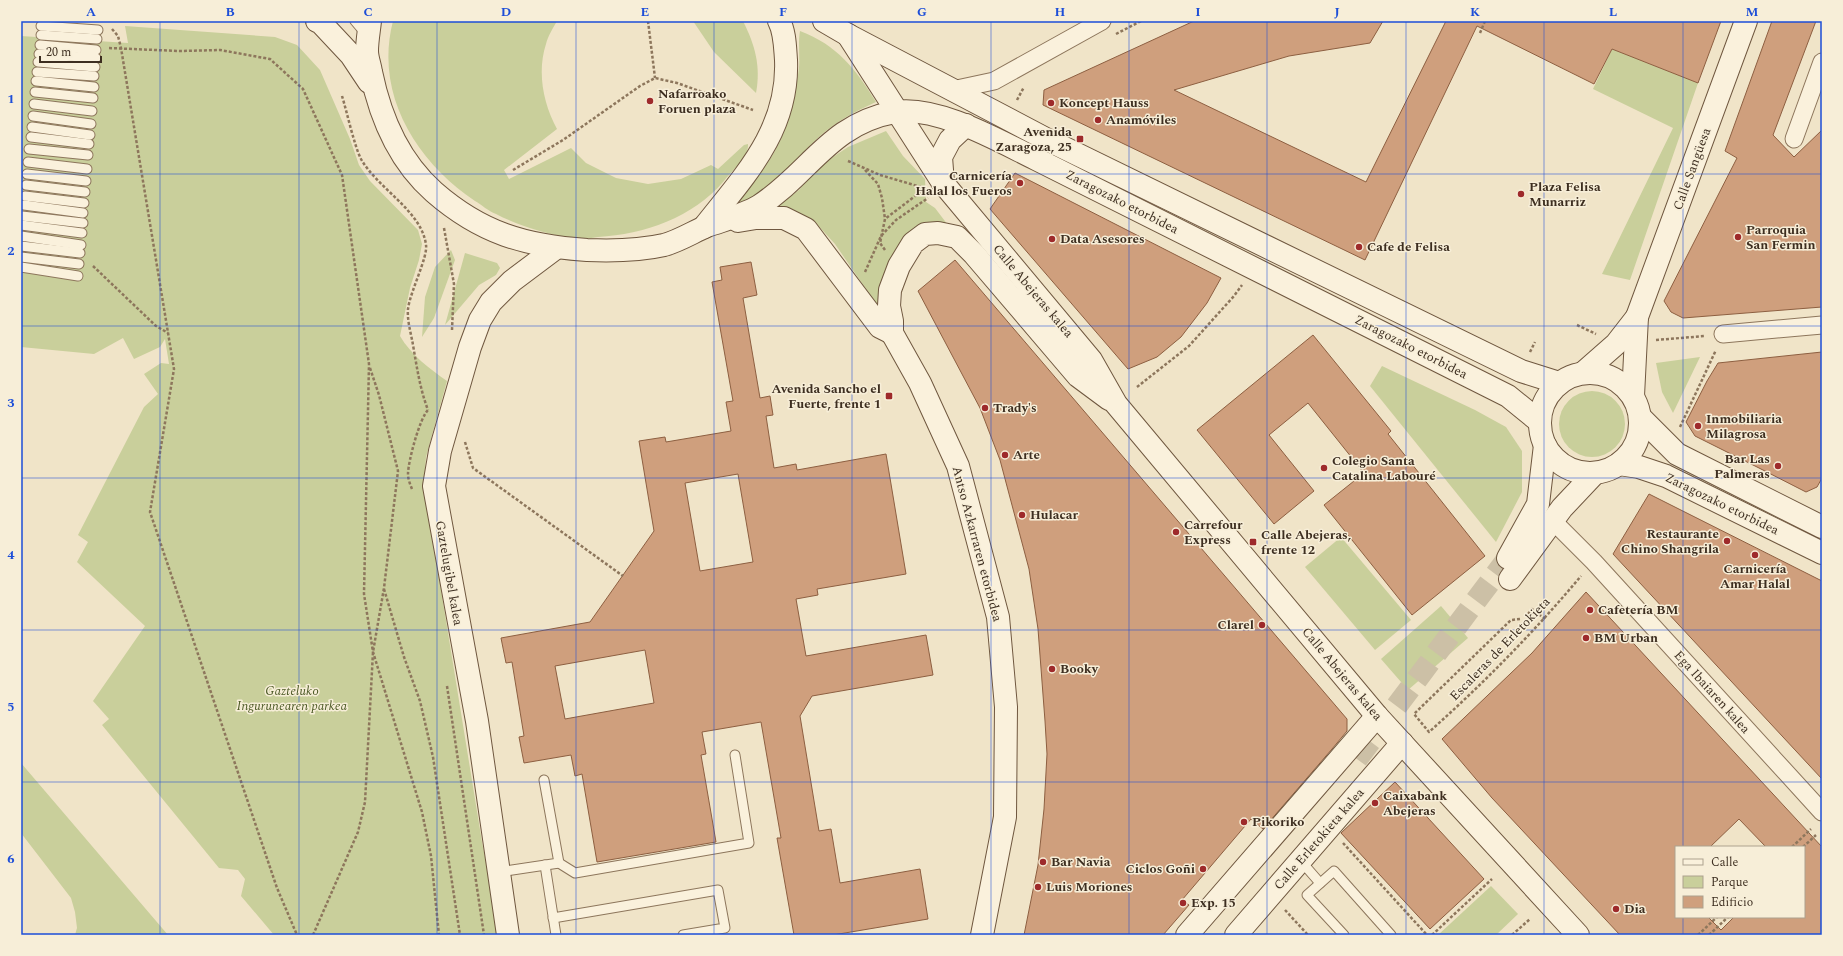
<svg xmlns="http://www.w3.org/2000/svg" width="1843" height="956" font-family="Spectral,serif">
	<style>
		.green { fill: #c9cf9b }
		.building { fill: #cf9f7d; stroke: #8d5f41; fill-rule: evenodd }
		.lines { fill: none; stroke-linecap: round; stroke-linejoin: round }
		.secondary-tunnel { stroke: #ccc0a6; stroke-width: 22; stroke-dasharray: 22 11; stroke-linecap: butt }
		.lane-casing { stroke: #8d765c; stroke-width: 11 }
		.street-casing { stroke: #8d765c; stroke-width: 19 }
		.secondary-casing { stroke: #6f573f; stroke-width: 24 }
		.path { stroke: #8d765c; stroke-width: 2.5; stroke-dasharray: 3 2; stroke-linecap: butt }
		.lane { stroke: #faf1dc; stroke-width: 9 }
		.street { stroke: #faf1dc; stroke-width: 17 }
		.secondary { stroke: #faf1dc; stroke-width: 22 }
		.grid { fill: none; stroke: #1d4ed8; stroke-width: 1; stroke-opacity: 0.55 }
		.poi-dot { fill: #9e2a2b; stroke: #f7eed8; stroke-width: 1.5 }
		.labels { text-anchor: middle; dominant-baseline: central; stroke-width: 3; stroke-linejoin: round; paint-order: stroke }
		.poi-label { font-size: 13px; font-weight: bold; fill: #3d2e20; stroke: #f7eed8; text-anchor: start }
		.street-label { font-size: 13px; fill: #3d2e20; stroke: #f7eed8 }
		.park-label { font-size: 13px; font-style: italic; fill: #4d5a26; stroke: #f7eed8 }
		.neatline { fill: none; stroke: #1d4ed8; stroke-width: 1.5 }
		.grid-label { font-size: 13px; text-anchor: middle; font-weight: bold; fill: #1d4ed8 }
	</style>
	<rect width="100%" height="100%" fill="#f0e4c8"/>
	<g class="green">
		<path d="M393,21H557C553,28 548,36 546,44C537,72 543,103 557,129L504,170L509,179L571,148L586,163L616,178L648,184L681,179L711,165L718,169L744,145L748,144C749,157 732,171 724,181C692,218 645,234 598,237C590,238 581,240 574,239C548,234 519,226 496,214C488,211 482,205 475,201C416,161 374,94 393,21Z"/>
		<path d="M693,21H743C755,45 761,66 756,93L714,52Z"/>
		<path d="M125,26L275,37L297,45L320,70L350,139L359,165L370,181L418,230L422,244L419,260L410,288L400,336C411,355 430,369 447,381L426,457L424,485L482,842L495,908L497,935H274L241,896L245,879L238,870L219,868L102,725L109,719L93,701L145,626L77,562L88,542L78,535L144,407L158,394L144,374L161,363L169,364L165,339L160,347L134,359L123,338L94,354L21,347V36L128,43Z"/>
		<path d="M800,31C837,45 856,69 876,102C856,111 837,121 820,136C795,158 769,199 734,204C744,192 755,181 764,168C786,139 794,104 799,68C800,56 798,43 800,31Z"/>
		<polygon points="1612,49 1698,83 1630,280 1602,274 1673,128 1593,89"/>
		<polygon points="886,131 903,156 925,179 926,202 935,208 957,237 913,244 881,311 835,244 814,221 778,206 799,190 818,167 848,147"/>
		<polygon points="451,250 455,260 434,318 422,337 425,297 435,267"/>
		<polygon points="465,253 497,263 500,268 496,275 479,285 445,325"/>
		<polygon points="1700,357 1673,413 1662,392 1656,363"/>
		<polygon points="1382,366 1475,410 1506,427 1522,451 1522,492 1496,542 1370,386"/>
		<circle cx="1592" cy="424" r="33"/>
		<polygon points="1341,537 1411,620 1375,650 1305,567"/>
		<polygon points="1441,606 1468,638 1408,690 1381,659"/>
		<polygon points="21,763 168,935 75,935 77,928 75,912 71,898 21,833"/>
		<polygon points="1491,886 1518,914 1496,935 1438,935"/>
	</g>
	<g class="building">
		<polygon points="1194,21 1383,21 1370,43 1289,56 1174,90 1366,182 1446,21 1721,21 1698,83 1612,49 1594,84 1477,26 1365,260 1043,105 1044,90"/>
		<polygon points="1772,21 1816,21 1773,135 1794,157 1822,130 1822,307 1683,318 1671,312 1664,301 1737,158 1725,151"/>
		<polygon points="1015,173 1221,278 1207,303 1181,337 1157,357 1128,369 990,209"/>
		<polygon points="955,260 1347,719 1347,731 1332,749 1263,829 1251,819 1182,900 1189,905 1163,935 1024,935 1038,865 1044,809 1047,754 1045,721 1038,629 1029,569 1000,460 980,408 918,291"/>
		<path d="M751,262L757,295L743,298L760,398L770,396L773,415L766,416L774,468L796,464L797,470L886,454L906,574L817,589L818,595L796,599L806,656L926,635L933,675L812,696L800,716L819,831L831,829L840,883L920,869L928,919L833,935H794L777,838H781L761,722L702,732L706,754L701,755L716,842L597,862L582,774L575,776L571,755L524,763L519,737L524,736L512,662L506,663L501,638L590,622L654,531L639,441L665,437L666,442L731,431L726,402L733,401L712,282L722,280L720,267ZM738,474L753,562L700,571L685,483ZM645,650L654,703L565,719L555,666Z"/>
		<polygon points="1313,335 1391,431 1388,434 1485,556 1412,615 1324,505 1364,473 1308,403 1269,435 1314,491 1274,524 1197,430"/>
		<polygon points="1822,352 1822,478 1817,487 1806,492 1759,468 1695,436 1686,422 1707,381 1718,363"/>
		<polygon points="1649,494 1822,581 1822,779 1613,554"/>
		<path d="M1586,592L1822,847V935H1620L1492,798L1442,739L1532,653ZM1739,819L1766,847H1804V917H1734L1721,930L1708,917H1676V847H1710Z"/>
		<polygon points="1395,782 1484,879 1430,929 1341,833"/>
	</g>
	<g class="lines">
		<polyline class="secondary-tunnel" points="1357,759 1508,558"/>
		<defs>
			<g id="lane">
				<polyline points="355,21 366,34"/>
				<polyline points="41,26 98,30"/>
				<polyline points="41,35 97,39"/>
				<polyline points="40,45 96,50"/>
				<polyline points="39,54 96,58"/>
				<polyline points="38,62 95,67"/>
				<polyline points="37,72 94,76"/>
				<polyline points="36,81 94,87"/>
				<polyline points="35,92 93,98"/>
				<polyline points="34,104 92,111"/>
				<polyline points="33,116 91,124"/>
				<polyline points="32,127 90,135"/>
				<polyline points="31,137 89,144"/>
				<polyline points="29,149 88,155"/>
				<polyline points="28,162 87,169"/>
				<polyline points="27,174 86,181"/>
				<polyline points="26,185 85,192"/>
				<polyline points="25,196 84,203"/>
				<polyline points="24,205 83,213"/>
				<polyline points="22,216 83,223"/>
				<polyline points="21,225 82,233"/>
				<polyline points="21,236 81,245"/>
				<polyline points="21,246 80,253"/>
				<polyline points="21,257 79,264"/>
				<polyline points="21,267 78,276"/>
				<polyline points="1300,860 1320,883"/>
				<polyline points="559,863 575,873 749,843 735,755"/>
				<polyline points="545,865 556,935"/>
				<polyline points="499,872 559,863 544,780"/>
				<polyline points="553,918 718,890 725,928 683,935"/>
				<polyline points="1344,935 1307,895 1334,871 1391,935"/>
			</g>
			<g id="street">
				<polyline points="952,90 994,81 1102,21"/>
				<polyline points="1794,139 1822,62"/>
				<polyline points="1723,334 1822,325"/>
				<polyline points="1553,521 1594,562 1822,812"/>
			</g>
			<g id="secondary">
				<polyline points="317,21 321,23 351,55 369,82"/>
				<path d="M370,21C369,31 367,41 367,51C367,58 370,65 371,72C380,116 399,161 434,192C481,233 525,246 587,250C613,251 638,251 664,245C679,241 693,232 707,226C724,220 744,215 759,206C810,173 829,124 895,112C937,105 999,141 1036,159L1508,396L1540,422"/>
				<polyline points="824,21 848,35 1046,139 1521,371 1559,383"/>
				<polyline points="848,35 943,183 1091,360 1116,404 1377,716 1578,935"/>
				<polyline points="943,183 941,157 950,140 966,125"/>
				<polyline points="738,221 756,218 784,218 806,229 880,327 892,333"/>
				<path d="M704,227C745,175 789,130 786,60C785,47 785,32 779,21"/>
				<circle cx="1590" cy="423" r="50"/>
				<polyline points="1583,373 1616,344 1637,317"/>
				<polyline points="1633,396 1637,317 1746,21"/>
				<polyline points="1640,417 1677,454 1822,527"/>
				<polyline points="1619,464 1639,467 1666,476 1822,553"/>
				<polyline points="1508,558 1538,504 1545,445"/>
				<polyline points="1510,579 1562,508 1595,473"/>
				<polyline points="508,935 477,721 434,486 440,451 470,347 480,320 491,302 512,281 556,248"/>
				<polyline points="982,935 1005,817 1006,707 998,617 958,466 920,383 892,333 892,321 889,306 890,290 899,266 913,243 925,234 938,233 957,237 974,254 1078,376 1109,399"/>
				<polyline points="1187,935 1377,716"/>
				<polyline points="1236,935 1402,743"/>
			</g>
		</defs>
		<use href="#lane" class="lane-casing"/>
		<use href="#street" class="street-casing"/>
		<use href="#secondary" class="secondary-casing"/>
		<g class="path">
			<polyline points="648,21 655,78"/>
			<polyline points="112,29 118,36 121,48 174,369 150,512 277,888 297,935"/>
			<polyline points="1480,33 1485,21"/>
			<polyline points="1116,34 1141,21"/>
			<polyline points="109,48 179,51 220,50 270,59 303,89 342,175 369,364 364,594 373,652 422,812 431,856 439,935"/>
			<path d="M342,96C347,112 354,145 361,159C378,189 422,211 426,245C428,257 410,292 408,309C407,321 411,333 413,345C417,368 420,389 428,410"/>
			<polyline points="1017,100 1024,87"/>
			<polyline points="848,161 880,175 921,187"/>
			<polyline points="513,170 563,140 640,86 655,78 677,83 753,110"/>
			<polyline points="865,170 878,184 882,198 885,219"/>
			<polyline points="444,228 454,284 452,330"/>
			<polyline points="885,250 880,243 885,219 923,190"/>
			<polyline points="93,266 156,326 168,333"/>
			<polyline points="865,272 881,236 896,220 928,198"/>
			<polyline points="1577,325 1596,334"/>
			<polyline points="1656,340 1705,336"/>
			<polyline points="1530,352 1535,342"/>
			<polyline points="1137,387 1189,346 1234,296 1242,285"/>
			<polyline points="1680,427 1716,350"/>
			<polyline points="465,442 473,468 623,576"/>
			<path d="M412,489C410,484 408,479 408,474C408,462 420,416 429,409"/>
			<polyline points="384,589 404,657 420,701 433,757 460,935"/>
			<polyline points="1528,614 1532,609 1545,619"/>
			<path d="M1520,619L1511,620L1414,714L1429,732C1484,683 1534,632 1581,576"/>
			<polyline points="447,686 484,935"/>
			<polyline points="1343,843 1427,935"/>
			<polyline points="1792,847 1811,829"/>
			<polyline points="1803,847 1816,835"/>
			<polyline points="1285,910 1308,935"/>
			<polyline points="313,935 358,832 365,802 373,652 384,588 398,471 379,395 370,368"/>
			<polyline points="1432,935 1492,879"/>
			<polyline points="1512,935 1530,919"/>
			<polyline points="1698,935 1717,917"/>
			<polyline points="1709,935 1728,917"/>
		</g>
		<use href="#lane" class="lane"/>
		<use href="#street" class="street"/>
		<use href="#secondary" class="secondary"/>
	</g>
	<path class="grid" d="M160,21V935M299,21V935M437,21V935M576,21V935M714,21V935M852,21V935M991,21V935M1129,21V935M1267,21V935M1406,21V935M1544,21V935M1683,21V847M21,174H1822M21,326H1822M21,478H1822M21,630H1822M21,782H1822M1683,917V935"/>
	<g class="poi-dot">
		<circle cx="650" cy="101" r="4"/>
		<circle cx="1051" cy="103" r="4"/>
		<circle cx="1098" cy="120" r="4"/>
		<rect x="1076" y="135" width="8" height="8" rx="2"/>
		<circle cx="1020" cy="183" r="4"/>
		<circle cx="1521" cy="194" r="4"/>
		<circle cx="1738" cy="237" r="4"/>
		<circle cx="1052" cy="239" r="4"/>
		<circle cx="1359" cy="247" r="4"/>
		<rect x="885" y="392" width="8" height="8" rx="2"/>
		<circle cx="985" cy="408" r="4"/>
		<circle cx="1698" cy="426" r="4"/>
		<circle cx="1005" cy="455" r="4"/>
		<circle cx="1778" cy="466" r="4"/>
		<circle cx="1324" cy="468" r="4"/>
		<circle cx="1022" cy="515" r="4"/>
		<circle cx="1176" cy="532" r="4"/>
		<circle cx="1727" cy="541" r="4"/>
		<rect x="1249" y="538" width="8" height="8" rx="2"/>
		<circle cx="1755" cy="555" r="4"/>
		<circle cx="1590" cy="610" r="4"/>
		<circle cx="1262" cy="625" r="4"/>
		<circle cx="1586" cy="638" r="4"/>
		<circle cx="1052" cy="669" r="4"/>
		<circle cx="1375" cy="803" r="4"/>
		<circle cx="1244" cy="822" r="4"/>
		<circle cx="1043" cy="862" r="4"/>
		<circle cx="1203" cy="869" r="4"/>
		<circle cx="1038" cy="887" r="4"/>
		<circle cx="1183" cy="903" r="4"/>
		<circle cx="1616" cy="909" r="4"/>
	</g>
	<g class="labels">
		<g class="poi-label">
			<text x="658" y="94">Nafarroako<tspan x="658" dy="15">Foruen plaza</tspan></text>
			<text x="1059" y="103">Koncept Hauss</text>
			<text x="1106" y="120">Anamóviles</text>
			<text x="1072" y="132" text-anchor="end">Avenida<tspan x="1072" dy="15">Zaragoza, 25</tspan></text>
			<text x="1012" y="176" text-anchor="end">Carnicería<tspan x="1012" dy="15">Halal los Fueros</tspan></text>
			<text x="1529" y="187">Plaza Felisa<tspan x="1529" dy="15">Munarriz</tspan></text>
			<text x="1746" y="230">Parroquia<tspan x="1746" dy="15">San Fermin</tspan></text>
			<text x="1060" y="239">Data Asesores</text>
			<text x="1367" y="247">Cafe de Felisa</text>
			<text x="881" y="389" text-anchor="end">Avenida Sancho el<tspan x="881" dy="15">Fuerte, frente 1</tspan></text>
			<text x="993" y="408">Trady's</text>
			<text x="1706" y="419">Inmobiliaria<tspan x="1706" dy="15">Milagrosa</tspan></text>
			<text x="1013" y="455">Arte</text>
			<text x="1770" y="459" text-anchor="end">Bar Las<tspan x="1770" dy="15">Palmeras</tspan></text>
			<text x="1332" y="461">Colegio Santa<tspan x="1332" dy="15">Catalina Labouré</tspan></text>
			<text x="1030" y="515">Hulacar</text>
			<text x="1184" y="525">Carrefour<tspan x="1184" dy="15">Express</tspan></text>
			<text x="1719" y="534" text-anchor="end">Restaurante<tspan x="1719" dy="15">Chino Shangrila</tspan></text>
			<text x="1261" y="535">Calle Abejeras,<tspan x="1261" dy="15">frente 12</tspan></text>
			<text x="1755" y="569" text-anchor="middle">Carnicería<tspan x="1755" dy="15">Amar Halal</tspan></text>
			<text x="1598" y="610">Cafetería BM</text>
			<text x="1254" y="625" text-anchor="end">Clarel</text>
			<text x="1594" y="638">BM Urban</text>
			<text x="1060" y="669">Booky</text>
			<text x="1383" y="796">Caixabank<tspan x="1383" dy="15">Abejeras</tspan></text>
			<text x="1252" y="822">Pikoriko</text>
			<text x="1051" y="862">Bar Navia</text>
			<text x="1195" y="869" text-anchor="end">Ciclos Goñi</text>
			<text x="1046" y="887">Luis Moriones</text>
			<text x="1191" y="903">Exp. 15</text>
			<text x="1624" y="909">Dia</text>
		</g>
		<g class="street-label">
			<text transform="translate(1692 169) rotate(-70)">Calle Sangüesa</text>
			<text transform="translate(1122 202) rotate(27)">Zaragozako etorbidea</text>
			<text transform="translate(1033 291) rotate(50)">Calle Abejeras kalea</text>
			<text transform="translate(1411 347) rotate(27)">Zaragozako etorbidea</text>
			<text transform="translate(1722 504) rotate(26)">Zaragozako etorbidea</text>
			<text transform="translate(977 544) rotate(75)">Antso Azkarraren etorbidea</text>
			<text transform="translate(449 573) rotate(80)">Gaztelugibel kalea</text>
			<text transform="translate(1500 649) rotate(-46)">Escaleras de Erletokieta</text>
			<text transform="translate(1342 674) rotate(50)">Calle Abejeras kalea</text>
			<text transform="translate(1712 692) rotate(48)">Ega Ibaiaren kalea</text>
			<text transform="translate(1319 839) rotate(-49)">Calle Erletokieta kalea</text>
		</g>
		<g class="park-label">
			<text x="292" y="691">Gazteluko<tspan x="292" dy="15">Ingurunearen parkea</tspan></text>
		</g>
	</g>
	<rect width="1843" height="956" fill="none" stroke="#f7eed8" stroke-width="44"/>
	<rect x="1675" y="846" width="130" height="72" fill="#f7eed8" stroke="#ada18e"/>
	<rect x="1683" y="859" width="20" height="6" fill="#faf1dc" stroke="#ada18e"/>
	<text x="1711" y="866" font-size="12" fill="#3d2e20">Calle</text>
	<rect x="1683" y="876" width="20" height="12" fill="#c9cf9b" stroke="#ada18e"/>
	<text x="1711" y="886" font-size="12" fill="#3d2e20">Parque</text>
	<rect x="1683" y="896" width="20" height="12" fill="#cf9f7d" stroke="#ada18e"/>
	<text x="1711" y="906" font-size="12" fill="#3d2e20">Edificio</text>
	<path d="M40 56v6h61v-6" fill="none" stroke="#3d2e20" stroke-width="2"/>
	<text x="46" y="56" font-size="12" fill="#3d2e20" stroke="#f7eed8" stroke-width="3" paint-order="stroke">20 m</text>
	<rect x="22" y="22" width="1799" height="912" class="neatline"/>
	<g class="grid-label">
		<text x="91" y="16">A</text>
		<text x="230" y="16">B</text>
		<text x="368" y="16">C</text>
		<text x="506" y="16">D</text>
		<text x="645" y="16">E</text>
		<text x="783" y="16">F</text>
		<text x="922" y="16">G</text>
		<text x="1060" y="16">H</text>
		<text x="1198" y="16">I</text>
		<text x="1337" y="16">J</text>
		<text x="1475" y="16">K</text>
		<text x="1613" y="16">L</text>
		<text x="1752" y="16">M</text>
		<text x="11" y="103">1</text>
		<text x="11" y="255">2</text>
		<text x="11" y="407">3</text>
		<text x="11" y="559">4</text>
		<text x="11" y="711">5</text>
		<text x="11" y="863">6</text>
	</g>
</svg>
